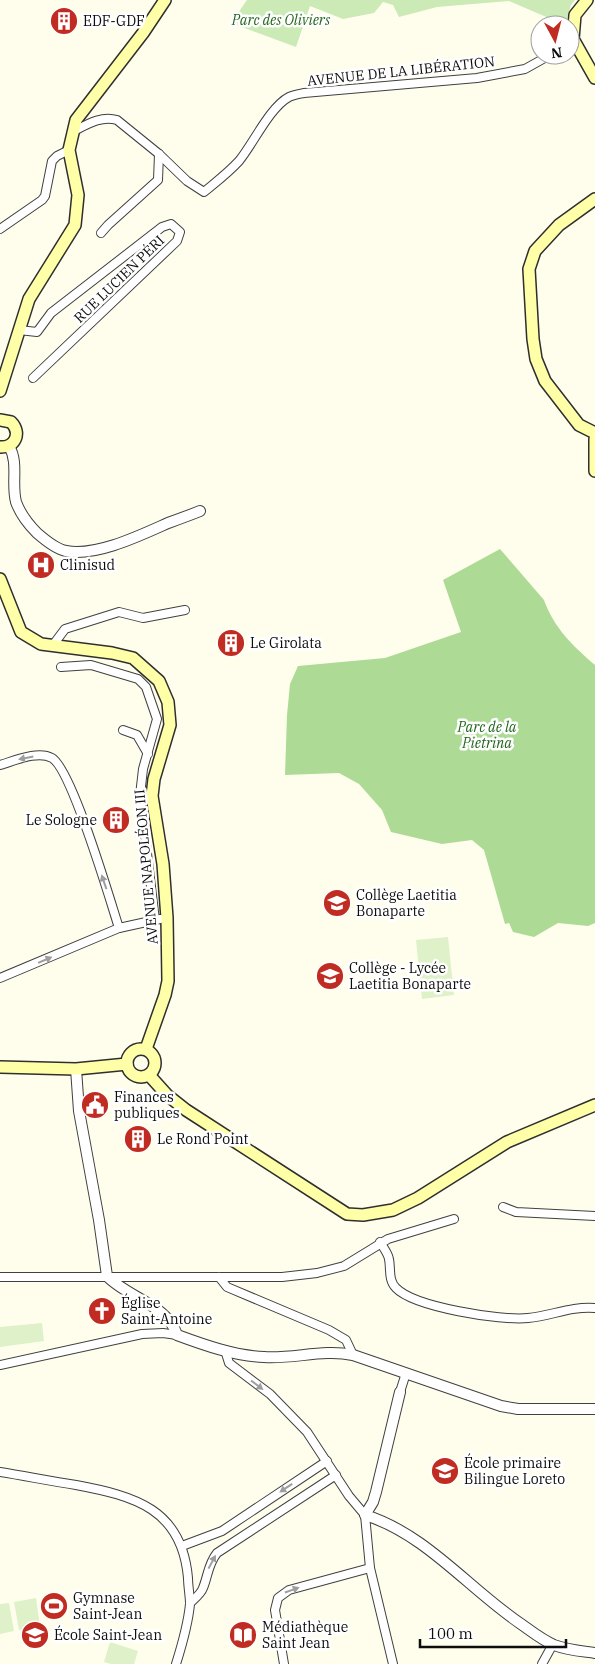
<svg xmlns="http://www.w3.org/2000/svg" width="595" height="1664" font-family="'IBM Plex Serif',serif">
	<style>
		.green { fill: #cbeab6 }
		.forest { fill: #addb95 }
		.pitch { fill: #def1c8 }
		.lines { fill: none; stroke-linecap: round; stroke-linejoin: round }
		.minor-casing { stroke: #404040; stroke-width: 10 }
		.tertiary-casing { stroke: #404040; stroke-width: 12 }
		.secondary-casing { stroke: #2f2f2f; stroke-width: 14 }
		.minor { stroke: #fff; stroke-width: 8 }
		.tertiary { stroke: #fff; stroke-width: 10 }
		.secondary { stroke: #ffffa8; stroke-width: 11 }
		.oneway { fill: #9e9e9e }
		.labels { text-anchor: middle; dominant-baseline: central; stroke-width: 5; stroke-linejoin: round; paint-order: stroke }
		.park-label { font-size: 14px; font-style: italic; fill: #23661c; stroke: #fff }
		.poi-label { font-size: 14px; fill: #0d0d0d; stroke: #fff; text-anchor: start }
		.street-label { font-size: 14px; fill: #0d0d0d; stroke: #fff }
	</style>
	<rect width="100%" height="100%" fill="#fffeed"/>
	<polygon class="green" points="247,0 575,0 571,5 565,25 509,1 437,7 399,17 393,5 383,2 374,13 343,19 310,6 296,47 231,23"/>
	<path class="forest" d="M500,549L544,600C554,628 573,646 595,665V923L588,926L558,923L534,937L513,932L509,923L505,924L484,850L472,840L442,844L391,832L382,810L359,784L339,773L285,775L287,715L290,684L298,666L385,658L461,632L443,580Z"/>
	<g class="pitch">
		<polygon points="448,937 454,995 422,999 416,940"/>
		<polygon points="42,1323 44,1341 0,1347 0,1327"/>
		<polygon points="36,1598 40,1626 19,1630 14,1602"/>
		<polygon points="9,1603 14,1631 0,1634 0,1604"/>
		<polygon points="110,1642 138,1651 134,1664 111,1664 104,1662"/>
	</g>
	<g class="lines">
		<defs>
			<g id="minor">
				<path d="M72,132C86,125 101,115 117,120L159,154L187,181L204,192C216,182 228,173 239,161C253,144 270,107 289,97C293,95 299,94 304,93L477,78L525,69L550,55"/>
				<polyline points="0,229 42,200 45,196 52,161 57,156 69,150"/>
				<polyline points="101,233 108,225 158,180 159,154"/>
				<polyline points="19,330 37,332 51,313 162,227 171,224 180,232 177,241 33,378"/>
				<polyline points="53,645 65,629 119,612 143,618 185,610"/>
				<polyline points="61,667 91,665 138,679 146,687 157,719 143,769 140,795 155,920"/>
				<polyline points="123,730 137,735 148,754"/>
				<path d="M0,765C14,761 38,750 52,758C72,770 110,900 119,928"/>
				<polyline points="0,978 119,928 160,919"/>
				<polyline points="503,1207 516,1212 595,1216"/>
				<path d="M380,1242C383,1247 388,1253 389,1259C391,1269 388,1280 396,1288C414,1307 501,1321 528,1318C551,1316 571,1306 595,1308"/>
				<polyline points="0,1277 282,1277 317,1273 344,1266 388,1239 454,1219"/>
				<polyline points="219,1277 227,1287 329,1330 346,1340 353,1355"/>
				<polyline points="225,1350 229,1363 270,1394 307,1432 349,1496 365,1515 370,1568 393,1664"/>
				<polyline points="0,1365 142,1334 163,1333 177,1335"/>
				<polyline points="400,1392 406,1373"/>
				<path d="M0,1472C25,1476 50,1481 76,1485C135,1496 182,1509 188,1578C188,1586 190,1596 190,1604C188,1625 182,1645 176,1664"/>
				<polyline points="182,1546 222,1531 327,1461"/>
				<path d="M190,1603C194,1599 201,1594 203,1588C208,1576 208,1564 217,1553L336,1475"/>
				<polyline points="284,1664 275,1610 278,1598 289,1590 370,1568"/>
				<polyline points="542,1664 553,1644"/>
			</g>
			<g id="tertiary">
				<path d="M9,446C19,463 11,483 16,502C20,513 29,525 37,533C45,540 56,549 66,551C96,557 141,535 168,523C179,519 190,515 200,511"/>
				<path d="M76,1069L79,1111L99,1220L107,1276C128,1298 168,1305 177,1335C204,1345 235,1356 264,1357C294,1359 323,1349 353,1355L501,1406L518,1409H595"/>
				<path d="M400,1392L376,1492L373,1502L365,1515C426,1534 469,1589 521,1624C531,1631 542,1640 554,1645C567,1650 581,1651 595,1653"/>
			</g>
			<g id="secondary">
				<polyline points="587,0 575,15 573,39 595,78"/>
				<polyline points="595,199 559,225 535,251 529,269 533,339 536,359 545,381 579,425 595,433"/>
				<polyline points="0,391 29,299 75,225 78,195 69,150 76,120 143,33 165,0"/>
				<path d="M0,420L11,422C22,433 15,448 0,447"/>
				<polyline points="595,439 595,471"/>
				<polyline points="0,579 21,632 41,644 112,653 133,658 159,681 168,702 170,725 154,779 152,796 163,864 167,918 168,981 165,995 146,1049"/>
				<circle cx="141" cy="1063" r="14"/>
				<polyline points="0,1067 76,1069 127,1064"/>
				<polyline points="149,1075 167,1095 186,1110 347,1214 363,1215 393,1210 418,1198 507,1142 595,1105"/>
			</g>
		</defs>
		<use href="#minor" class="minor-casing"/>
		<use href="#tertiary" class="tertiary-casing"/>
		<use href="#secondary" class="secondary-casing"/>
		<use href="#minor" class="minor"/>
		<use href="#tertiary" class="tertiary"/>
		<use href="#secondary" class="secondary"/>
	</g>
	<defs><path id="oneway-solid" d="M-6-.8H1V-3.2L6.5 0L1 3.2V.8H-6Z" transform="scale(1.25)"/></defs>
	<g class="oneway">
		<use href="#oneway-solid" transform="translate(26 758) rotate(169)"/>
		<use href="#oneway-solid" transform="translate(104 882) rotate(-109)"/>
		<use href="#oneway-solid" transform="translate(45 960) rotate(-23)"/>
		<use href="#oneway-solid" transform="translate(257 1385) rotate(37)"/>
		<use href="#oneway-solid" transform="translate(286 1488) rotate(146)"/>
		<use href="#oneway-solid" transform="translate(212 1562) rotate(-62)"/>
		<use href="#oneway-solid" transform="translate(292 1590) rotate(-19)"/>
	</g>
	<defs>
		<symbol id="building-disc" viewBox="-11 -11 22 22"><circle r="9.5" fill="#c12c22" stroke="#fff"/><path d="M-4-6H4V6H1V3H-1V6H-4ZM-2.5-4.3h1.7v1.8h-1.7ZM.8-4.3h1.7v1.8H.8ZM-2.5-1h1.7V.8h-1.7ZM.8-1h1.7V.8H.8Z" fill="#fff"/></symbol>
		<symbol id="hospital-disc" viewBox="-11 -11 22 22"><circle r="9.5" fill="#c12c22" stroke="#fff"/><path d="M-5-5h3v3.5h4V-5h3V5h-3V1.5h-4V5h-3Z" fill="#fff"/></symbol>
		<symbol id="school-disc" viewBox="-11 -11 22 22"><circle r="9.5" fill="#c12c22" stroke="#fff"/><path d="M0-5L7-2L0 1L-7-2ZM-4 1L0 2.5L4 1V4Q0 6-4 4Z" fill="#fff"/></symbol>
		<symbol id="civic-disc" viewBox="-11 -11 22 22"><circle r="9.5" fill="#c12c22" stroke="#fff"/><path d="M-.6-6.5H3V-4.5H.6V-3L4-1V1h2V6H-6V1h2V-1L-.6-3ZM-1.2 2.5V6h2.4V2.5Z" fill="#fff"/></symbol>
		<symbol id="church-disc" viewBox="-11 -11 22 22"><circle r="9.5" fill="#c12c22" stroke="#fff"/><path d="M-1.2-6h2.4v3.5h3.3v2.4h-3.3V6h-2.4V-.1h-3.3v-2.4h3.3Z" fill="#fff"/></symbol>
		<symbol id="stadium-disc" viewBox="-11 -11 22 22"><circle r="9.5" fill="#c12c22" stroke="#fff"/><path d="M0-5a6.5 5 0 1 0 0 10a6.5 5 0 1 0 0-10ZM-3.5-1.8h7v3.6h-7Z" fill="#fff"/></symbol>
		<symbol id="library-disc" viewBox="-11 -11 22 22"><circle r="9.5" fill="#c12c22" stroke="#fff"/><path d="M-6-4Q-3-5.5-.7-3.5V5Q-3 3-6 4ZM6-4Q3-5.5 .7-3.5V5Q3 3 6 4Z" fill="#fff"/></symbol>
	</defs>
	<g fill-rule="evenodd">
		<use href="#building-disc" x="48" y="5" width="32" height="32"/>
		<use href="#hospital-disc" x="25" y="549" width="32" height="32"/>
		<use href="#building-disc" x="215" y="627" width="32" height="32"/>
		<use href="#building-disc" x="100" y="804" width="32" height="32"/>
		<use href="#school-disc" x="321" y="887" width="32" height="32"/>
		<use href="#school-disc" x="314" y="960" width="32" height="32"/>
		<use href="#civic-disc" x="79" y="1089" width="32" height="32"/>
		<use href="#building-disc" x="122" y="1123" width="32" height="32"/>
		<use href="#church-disc" x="86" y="1295" width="32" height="32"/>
		<use href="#school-disc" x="429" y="1455" width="32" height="32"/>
		<use href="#stadium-disc" x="38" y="1590" width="32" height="32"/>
		<use href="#school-disc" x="19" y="1619" width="32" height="32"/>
		<use href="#library-disc" x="227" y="1619" width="32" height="32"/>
	</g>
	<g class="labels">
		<g class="park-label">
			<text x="281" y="20">Parc des Oliviers</text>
			<text x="487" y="727">Parc de la<tspan x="487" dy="16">Pietrina</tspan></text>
		</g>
		<g class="poi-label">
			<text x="83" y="21">EDF-GDF</text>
			<text x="60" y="565">Clinisud</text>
			<text x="250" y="643">Le Girolata</text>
			<text x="97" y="820" text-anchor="end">Le Sologne</text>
			<text x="356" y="895">Collège Laetitia<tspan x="356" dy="16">Bonaparte</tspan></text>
			<text x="349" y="968">Collège - Lycée<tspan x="349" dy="16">Laetitia Bonaparte</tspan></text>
			<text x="114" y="1097">Finances<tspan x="114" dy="16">publiques</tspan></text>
			<text x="157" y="1139">Le Rond Point</text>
			<text x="121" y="1303">Église<tspan x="121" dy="16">Saint-Antoine</tspan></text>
			<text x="464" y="1463">École primaire<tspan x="464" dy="16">Bilingue Loreto</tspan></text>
			<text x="73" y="1598">Gymnase<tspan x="73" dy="16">Saint-Jean</tspan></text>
			<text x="262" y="1627">Médiathèque<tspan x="262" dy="16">Saint Jean</tspan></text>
			<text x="54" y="1635">École Saint-Jean</text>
		</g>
		<g class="street-label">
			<text transform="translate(401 71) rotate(-6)">AVENUE DE LA LIBÉRATION</text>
			<text transform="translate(119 279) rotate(-44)">RUE LUCIEN PÉRI</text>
			<text transform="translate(146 867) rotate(-95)">AVENUE NAPOLÉON III</text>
		</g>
	</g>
	<g transform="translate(555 40) rotate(173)"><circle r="24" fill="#ffffff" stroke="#9e9e9e"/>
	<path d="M0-4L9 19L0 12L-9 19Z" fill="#c12c22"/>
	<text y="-8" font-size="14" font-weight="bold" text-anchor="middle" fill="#0d0d0d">N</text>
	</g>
	<path d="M420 1639v8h146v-8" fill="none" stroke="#0d0d0d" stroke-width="2.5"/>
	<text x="428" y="1639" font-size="15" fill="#0d0d0d" stroke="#ffffff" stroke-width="4" paint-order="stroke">100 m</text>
</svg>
